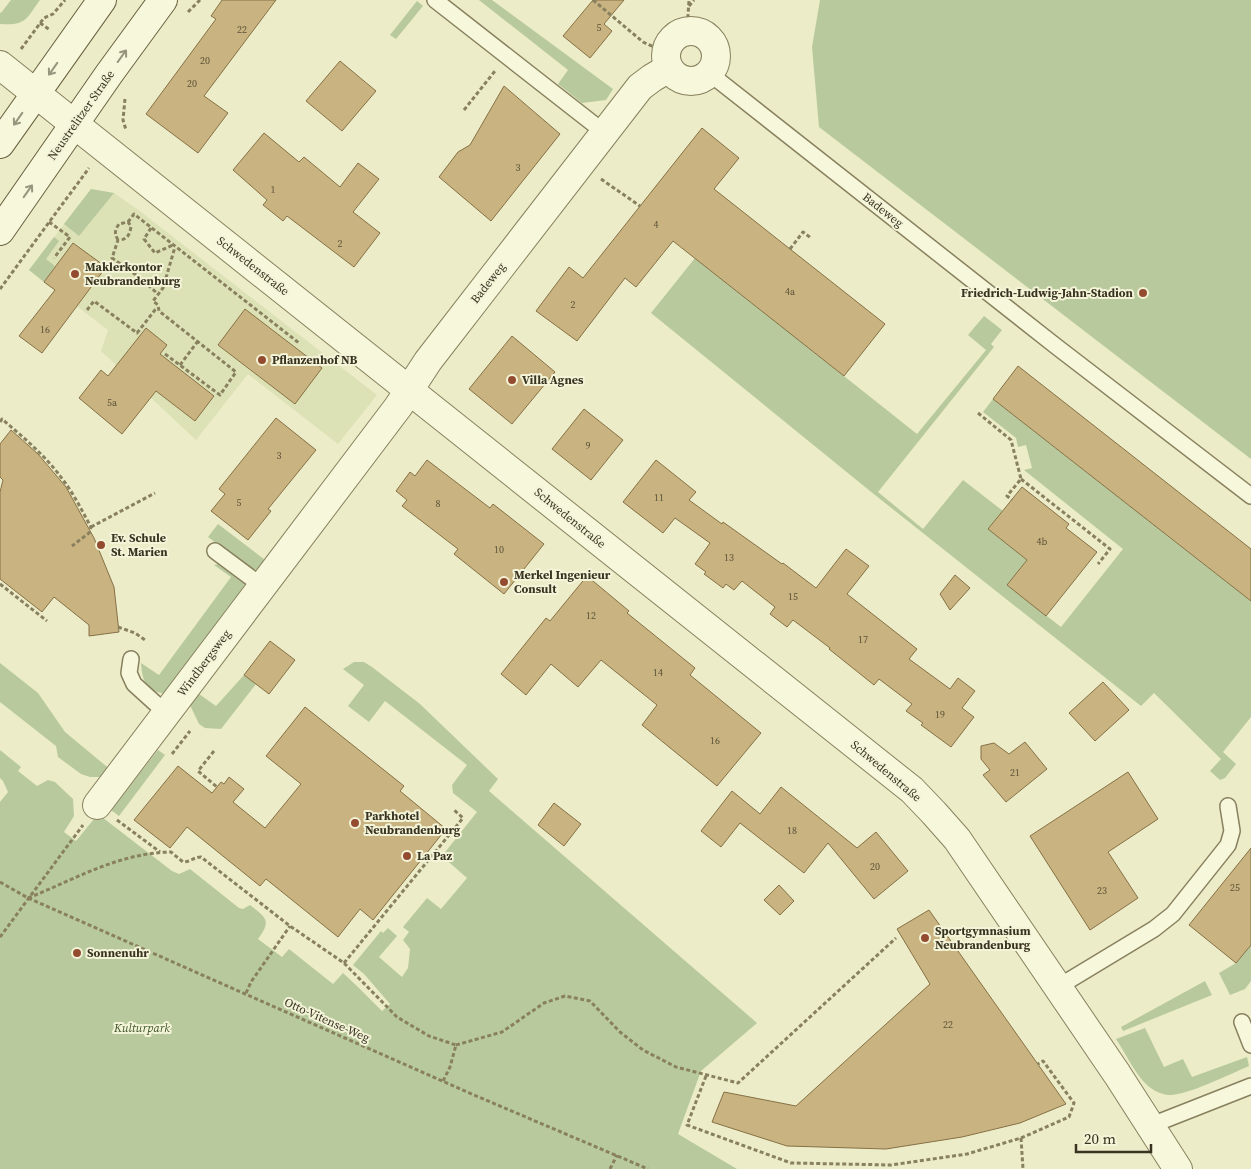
<svg xmlns="http://www.w3.org/2000/svg" width="1251" height="1169" font-family="'Source Serif 4',serif">
	<style>
		.farmland { fill: #dde2b6 }
		.green { fill: #b8ca9d }
		.building { fill: #c8b381; stroke: #867145 }
		.lines { fill: none; stroke-linecap: round; stroke-linejoin: round }
		.lane-casing { stroke: #88805e; stroke-width: 18 }
		.street-casing { stroke: #88805e; stroke-width: 30 }
		.secondary-casing { stroke: #6a6141; stroke-width: 30 }
		.path { stroke: #88805e; stroke-width: 3; stroke-dasharray: 4 2.5; stroke-linecap: butt }
		.lane { stroke: #f7f7dc; stroke-width: 15 }
		.street { stroke: #f7f7dc; stroke-width: 28 }
		.secondary { stroke: #f7f7dc; stroke-width: 28 }
		.oneway { stroke: #98957e }
		.poi-dot { fill: #944c31; stroke: #f4f4d8; stroke-width: 2 }
		.labels { text-anchor: middle; dominant-baseline: central; stroke-width: 4; stroke-linejoin: round; paint-order: stroke }
		.number-label { font-size: 10px; fill: #5d5339 }
		.street-label { font-size: 12px; fill: #393321; stroke: #f4f4d8 }
		.poi-label { font-size: 12px; font-weight: bold; fill: #393321; stroke: #f4f4d8; text-anchor: start }
		.park-label { font-size: 12px; font-style: italic; fill: #3d5429; stroke: #f4f4d8 }
	</style>
	<rect width="100%" height="100%" fill="#ececc8"/>
	<polygon class="farmland" points="91,189 114,193 137,209 377,395 338,444 248,374 196,440 101,351 108,330 29,270"/>
	<g class="green">
		<path d="M11,0H40C26,19 26,26 0,24V12L1,13Z"/>
		<polygon points="479,0 492,0 613,89 606,100 582,103 558,84 568,70"/>
		<polygon points="820,0 1251,0 1251,459 819,127 812,47"/>
		<polygon points="417,1 423,6 396,39 390,35"/>
		<polygon points="91,189 114,193 79,236 64,224"/>
		<polygon points="54,237 59,241 46,259 55,266 44,282 29,270"/>
		<polygon points="695,258 917,434 986,350 968,335 984,316 1002,330 991,344 994,347 878,492 923,529 963,480 1003,511 989,529 1027,560 1007,585 1061,627 1123,549 1024,470 1032,468 1026,445 1018,447 1016,438 983,412 993,399 1251,601 1251,717 1223,752 1236,764 1225,778 1220,780 1210,771 1221,759 1154,693 1141,706 870,491 651,313"/>
		<polygon points="218,524 269,563 258,570 250,568 208,537"/>
		<path d="M223,563L244,579L246,588L167,694C147,692 142,682 141,663L159,675L231,577L214,565Z"/>
		<path d="M354,662H364L372,667L420,704L498,779L489,791L757,1023L701,1071L678,1134L737,1169H0V802L8,792L3,781L0,778V750L21,767L18,771L37,786L48,780L55,782L73,799L74,816L64,832L76,841L98,814L172,871L179,874L190,869L239,908L243,909L250,905C266,918 272,920 258,939L282,957L289,949L333,984L343,973L358,987L382,1011L390,1004L364,974L353,965L381,931L383,933L388,928L397,936L379,957L402,977L408,968L410,949L403,940L409,932L403,927L427,898L441,909L467,878L442,856L477,812L453,793L452,785L467,765L385,701L369,722L348,706L364,685L343,669Z"/>
		<polygon points="0,663 38,693 65,732 112,771 106,777 90,777 81,774 58,757 56,746 0,702"/>
		<polygon points="244,675 256,684 221,729 205,728 199,724 188,701 194,694 199,694 216,706"/>
		<polygon points="158,750 165,755 119,816 111,810"/>
		<polygon points="1251,945 1251,981 1245,989 1230,995 1219,973 1236,963"/>
		<polygon points="1205,981 1212,995 1123,1031 1121,1027"/>
		<path d="M1145,1028L1164,1067L1183,1059L1192,1077L1247,1057L1249,1066C1230,1074 1188,1095 1170,1095C1160,1095 1149,1088 1143,1081C1133,1069 1125,1053 1116,1039Z"/>
	</g>
	<g class="building">
		<polygon points="222,0 276,0 204,96 228,113 198,153 146,114 216,19 211,16"/>
		<polygon points="593,0 624,0 604,24 612,31 590,58 563,36"/>
		<polygon points="340,61 376,91 342,131 306,101"/>
		<polygon points="504,86 560,134 491,221 439,177 458,152 470,145"/>
		<polygon points="702,128 739,158 714,189 885,324 844,376 673,241 636,287 625,278 577,341 536,311 569,267 583,278"/>
		<polygon points="264,133 299,162 304,157 340,187 358,163 379,179 353,212 380,233 354,267 287,216 283,221 263,205 267,200 233,170"/>
		<polygon points="73,243 106,267 42,353 19,336 55,290 44,282"/>
		<polygon points="245,309 322,368 295,404 218,345"/>
		<polygon points="146,328 167,345 160,354 214,396 195,421 156,391 122,434 79,398 101,370 108,376"/>
		<polygon points="512,336 555,372 512,424 469,389"/>
		<polygon points="1018,366 1251,549 1251,601 993,399"/>
		<polygon points="584,409 623,440 591,480 552,449"/>
		<polygon points="276,418 316,450 268,509 271,511 248,540 211,511 225,494 219,489"/>
		<polygon points="11,430 38,454 66,487 94,538 114,587 119,632 89,636 89,625 54,597 42,612 0,579 0,492 3,480 0,477 0,444"/>
		<polygon points="427,460 490,508 493,504 544,544 504,594 454,554 458,549 402,506 407,500 396,491 410,472 415,476"/>
		<polygon points="656,460 696,492 689,500 722,524 723,522 782,564 783,563 816,588 846,549 869,566 847,594 917,649 909,659 950,689 958,678 975,691 962,708 974,717 951,747 921,725 923,723 906,711 912,704 879,679 874,685 829,649 830,648 793,620 787,627 770,614 775,607 742,581 734,590 726,584 723,588 704,574 706,572 695,564 710,543 675,518 663,533 623,502"/>
		<polygon points="1022,487 1069,524 1066,528 1097,552 1046,616 1007,585 1027,560 988,529"/>
		<polygon points="955,575 970,588 950,610 940,594"/>
		<polygon points="587,576 629,611 627,613 695,668 690,675 761,733 717,786 642,725 657,705 601,660 578,687 551,664 526,695 501,674 546,618 550,621"/>
		<polygon points="270,641 295,660 269,694 244,675"/>
		<polygon points="1103,682 1129,710 1095,741 1069,713"/>
		<polygon points="305,707 404,786 400,791 446,829 373,920 360,909 338,937 266,879 260,886 187,827 170,848 134,820 178,766 212,793 221,782 224,784 229,777 244,789 233,802 265,828 301,784 266,756"/>
		<polygon points="1025,742 1047,769 1006,802 983,775 990,770 981,759 981,746 994,743 1009,754"/>
		<polygon points="1128,772 1158,819 1108,852 1138,898 1090,930 1030,836"/>
		<polygon points="781,787 857,848 876,832 908,871 874,899 828,843 804,873 740,823 721,847 701,831 732,791 760,814"/>
		<polygon points="554,803 581,824 564,846 538,825"/>
		<polygon points="1251,848 1251,945 1236,963 1189,925"/>
		<polygon points="779,885 794,901 780,915 764,900"/>
		<polygon points="929,910 1066,1104 1020,1123 962,1137 886,1149 787,1146 712,1122 724,1092 796,1106 930,984 897,929"/>
	</g>
	<g class="lines">
		<defs>
			<g id="lane">
				<polyline points="435,0 605,133"/>
				<polyline points="709,73 1057,347 1251,496"/>
				<polyline points="215,551 262,586"/>
				<polyline points="131,659 129,673 134,684 166,713"/>
				<polyline points="1058,987 1154,929 1173,914 1228,845 1232,831 1228,806"/>
				<polyline points="1242,1022 1251,1045"/>
				<polyline points="1151,1128 1162,1121 1251,1086"/>
			</g>
			<g id="street">
				<circle cx="691" cy="56" r="25"/>
				<polyline points="0,65 912,790 934,813 957,839 1117,1074 1178,1169"/>
				<polyline points="97,805 398,407 428,361 640,87 652,78 669,68"/>
			</g>
			<g id="secondary">
				<polyline points="0,144 102,0"/>
				<polyline points="0,231 109,74 163,0"/>
			</g>
		</defs>
		<use href="#lane" class="lane-casing"/>
		<use href="#street" class="street-casing"/>
		<use href="#secondary" class="secondary-casing"/>
		<g class="path">
			<polyline points="593,0 643,42 654,47"/>
			<polyline points="689,6 694,0"/>
			<polyline points="188,12 200,0"/>
			<polyline points="40,23 50,30"/>
			<polyline points="687,31 689,0"/>
			<polyline points="21,49 44,18 53,14 65,0"/>
			<polyline points="125,99 123,120 126,130"/>
			<polyline points="464,110 495,71"/>
			<polyline points="601,179 640,206"/>
			<polyline points="49,222 70,237 54,258"/>
			<polyline points="128,222 134,214 299,343"/>
			<polyline points="151,228 144,239 155,253 173,245"/>
			<path d="M118,240C114,233 115,230 119,224L128,222L131,226C130,235 127,240 118,240L112,258L139,277L158,294"/>
			<polyline points="790,249 803,232 811,238"/>
			<polyline points="0,289 89,168"/>
			<polyline points="87,310 94,301 137,333 155,310 159,308"/>
			<polyline points="165,354 220,395 236,372 159,311 158,305 153,301 163,288 175,247"/>
			<polyline points="180,365 198,341"/>
			<polyline points="978,413 1011,440 1021,479 1007,496 1012,500"/>
			<path d="M0,422L2,419C24,438 46,456 63,480C74,494 82,511 91,527L89,533L72,546"/>
			<polyline points="1021,479 1110,549 1098,564"/>
			<polyline points="91,527 155,493"/>
			<polyline points="0,584 47,621"/>
			<polyline points="118,627 135,633 145,640"/>
			<polyline points="214,751 198,771 217,787"/>
			<polyline points="172,754 190,731"/>
			<polyline points="117,820 160,852"/>
			<polyline points="0,882 28,898 474,1095 648,1169"/>
			<path d="M28,898C76,879 118,853 171,852L183,862C190,862 194,857 201,857L290,926L344,963L397,1017L429,1036L456,1045L450,1067L443,1081"/>
			<polyline points="0,937 83,825"/>
			<polyline points="344,963 463,818 453,809"/>
			<polyline points="246,993 251,982 290,926"/>
			<polyline points="456,1045 502,1032 544,1003 565,996 590,1001 620,1032 643,1050 676,1067 738,1083 896,938"/>
			<polyline points="706,1076 687,1125 791,1163 891,1165 967,1154 1021,1138 1069,1117 1074,1103 1043,1061 1038,1064"/>
			<polyline points="1021,1138 1023,1169"/>
			<polyline points="610,1169 617,1155"/>
		</g>
		<use href="#lane" class="lane"/>
		<use href="#street" class="street"/>
		<use href="#secondary" class="secondary"/>
	</g>
	<defs><path id="oneway-shaft" d="M-6 0H5M1.5-3L5.5 0L1.5 3" fill="none" stroke-width="1.6" stroke-linecap="round" stroke-linejoin="round" transform="scale(1.25)"/></defs>
	<g class="oneway">
		<use href="#oneway-shaft" transform="translate(122 56) rotate(-54)"/>
		<use href="#oneway-shaft" transform="translate(53 69) rotate(125)"/>
		<use href="#oneway-shaft" transform="translate(18 119) rotate(125)"/>
		<use href="#oneway-shaft" transform="translate(28 191) rotate(-55)"/>
	</g>
	<g class="poi-dot">
		<circle cx="75" cy="274" r="5"/>
		<circle cx="1143" cy="293" r="5"/>
		<circle cx="262" cy="360" r="5"/>
		<circle cx="512" cy="380" r="5"/>
		<circle cx="101" cy="545" r="5"/>
		<circle cx="504" cy="582" r="5"/>
		<circle cx="355" cy="823" r="5"/>
		<circle cx="407" cy="856" r="5"/>
		<circle cx="925" cy="938" r="5"/>
		<circle cx="77" cy="953" r="5"/>
	</g>
	<g class="labels">
		<g class="number-label">
			<text x="599" y="27">5</text>
			<text x="242" y="29">22</text>
			<text x="205" y="60">20</text>
			<text x="192" y="83">20</text>
			<text x="518" y="167">3</text>
			<text x="273" y="189">1</text>
			<text x="656" y="224">4</text>
			<text x="340" y="243">2</text>
			<text x="790" y="291">4a</text>
			<text x="573" y="304">2</text>
			<text x="45" y="329">16</text>
			<text x="112" y="402">5a</text>
			<text x="588" y="445">9</text>
			<text x="279" y="455">3</text>
			<text x="659" y="497">11</text>
			<text x="239" y="502">5</text>
			<text x="438" y="503">8</text>
			<text x="1042" y="541">4b</text>
			<text x="499" y="549">10</text>
			<text x="729" y="557">13</text>
			<text x="793" y="596">15</text>
			<text x="591" y="615">12</text>
			<text x="863" y="639">17</text>
			<text x="658" y="672">14</text>
			<text x="940" y="714">19</text>
			<text x="715" y="740">16</text>
			<text x="1015" y="772">21</text>
			<text x="792" y="830">18</text>
			<text x="875" y="866">20</text>
			<text x="1235" y="887">25</text>
			<text x="1102" y="890">23</text>
			<text x="948" y="1024">22</text>
		</g>
		<g class="street-label">
			<text transform="translate(81 115) rotate(-55)">Neustrelitzer Straße</text>
			<text transform="translate(883 210) rotate(38)">Badeweg</text>
			<text transform="translate(253 266) rotate(38)">Schwedenstraße</text>
			<text transform="translate(488 283) rotate(-52)">Badeweg</text>
			<text transform="translate(570 518) rotate(39)">Schwedenstraße</text>
			<text transform="translate(204 663) rotate(-53)">Windbergsweg</text>
			<text transform="translate(886 771) rotate(40)">Schwedenstraße</text>
			<text transform="translate(327 1020) rotate(24)">Otto-Vitense-Weg</text>
		</g>
		<g class="poi-label">
			<text x="85" y="267">Maklerkontor<tspan x="85" dy="14">Neubrandenburg</tspan></text>
			<text x="1133" y="293" text-anchor="end">Friedrich-Ludwig-Jahn-Stadion</text>
			<text x="272" y="360">Pflanzenhof NB</text>
			<text x="522" y="380">Villa Agnes</text>
			<text x="111" y="538">Ev. Schule<tspan x="111" dy="14">St. Marien</tspan></text>
			<text x="514" y="575">Merkel Ingenieur<tspan x="514" dy="14">Consult</tspan></text>
			<text x="365" y="816">Parkhotel<tspan x="365" dy="14">Neubrandenburg</tspan></text>
			<text x="417" y="856">La Paz</text>
			<text x="935" y="931">Sportgymnasium<tspan x="935" dy="14">Neubrandenburg</tspan></text>
			<text x="87" y="953">Sonnenuhr</text>
		</g>
		<g class="park-label">
			<text x="142" y="1028">Kulturpark</text>
		</g>
	</g>
	<path d="M1076 1144v8h75v-8" fill="none" stroke="#393321" stroke-width="2.5"/>
	<text x="1084" y="1144" font-size="15" fill="#393321" stroke="#f4f4d8" stroke-width="4" paint-order="stroke">20 m</text>
</svg>
